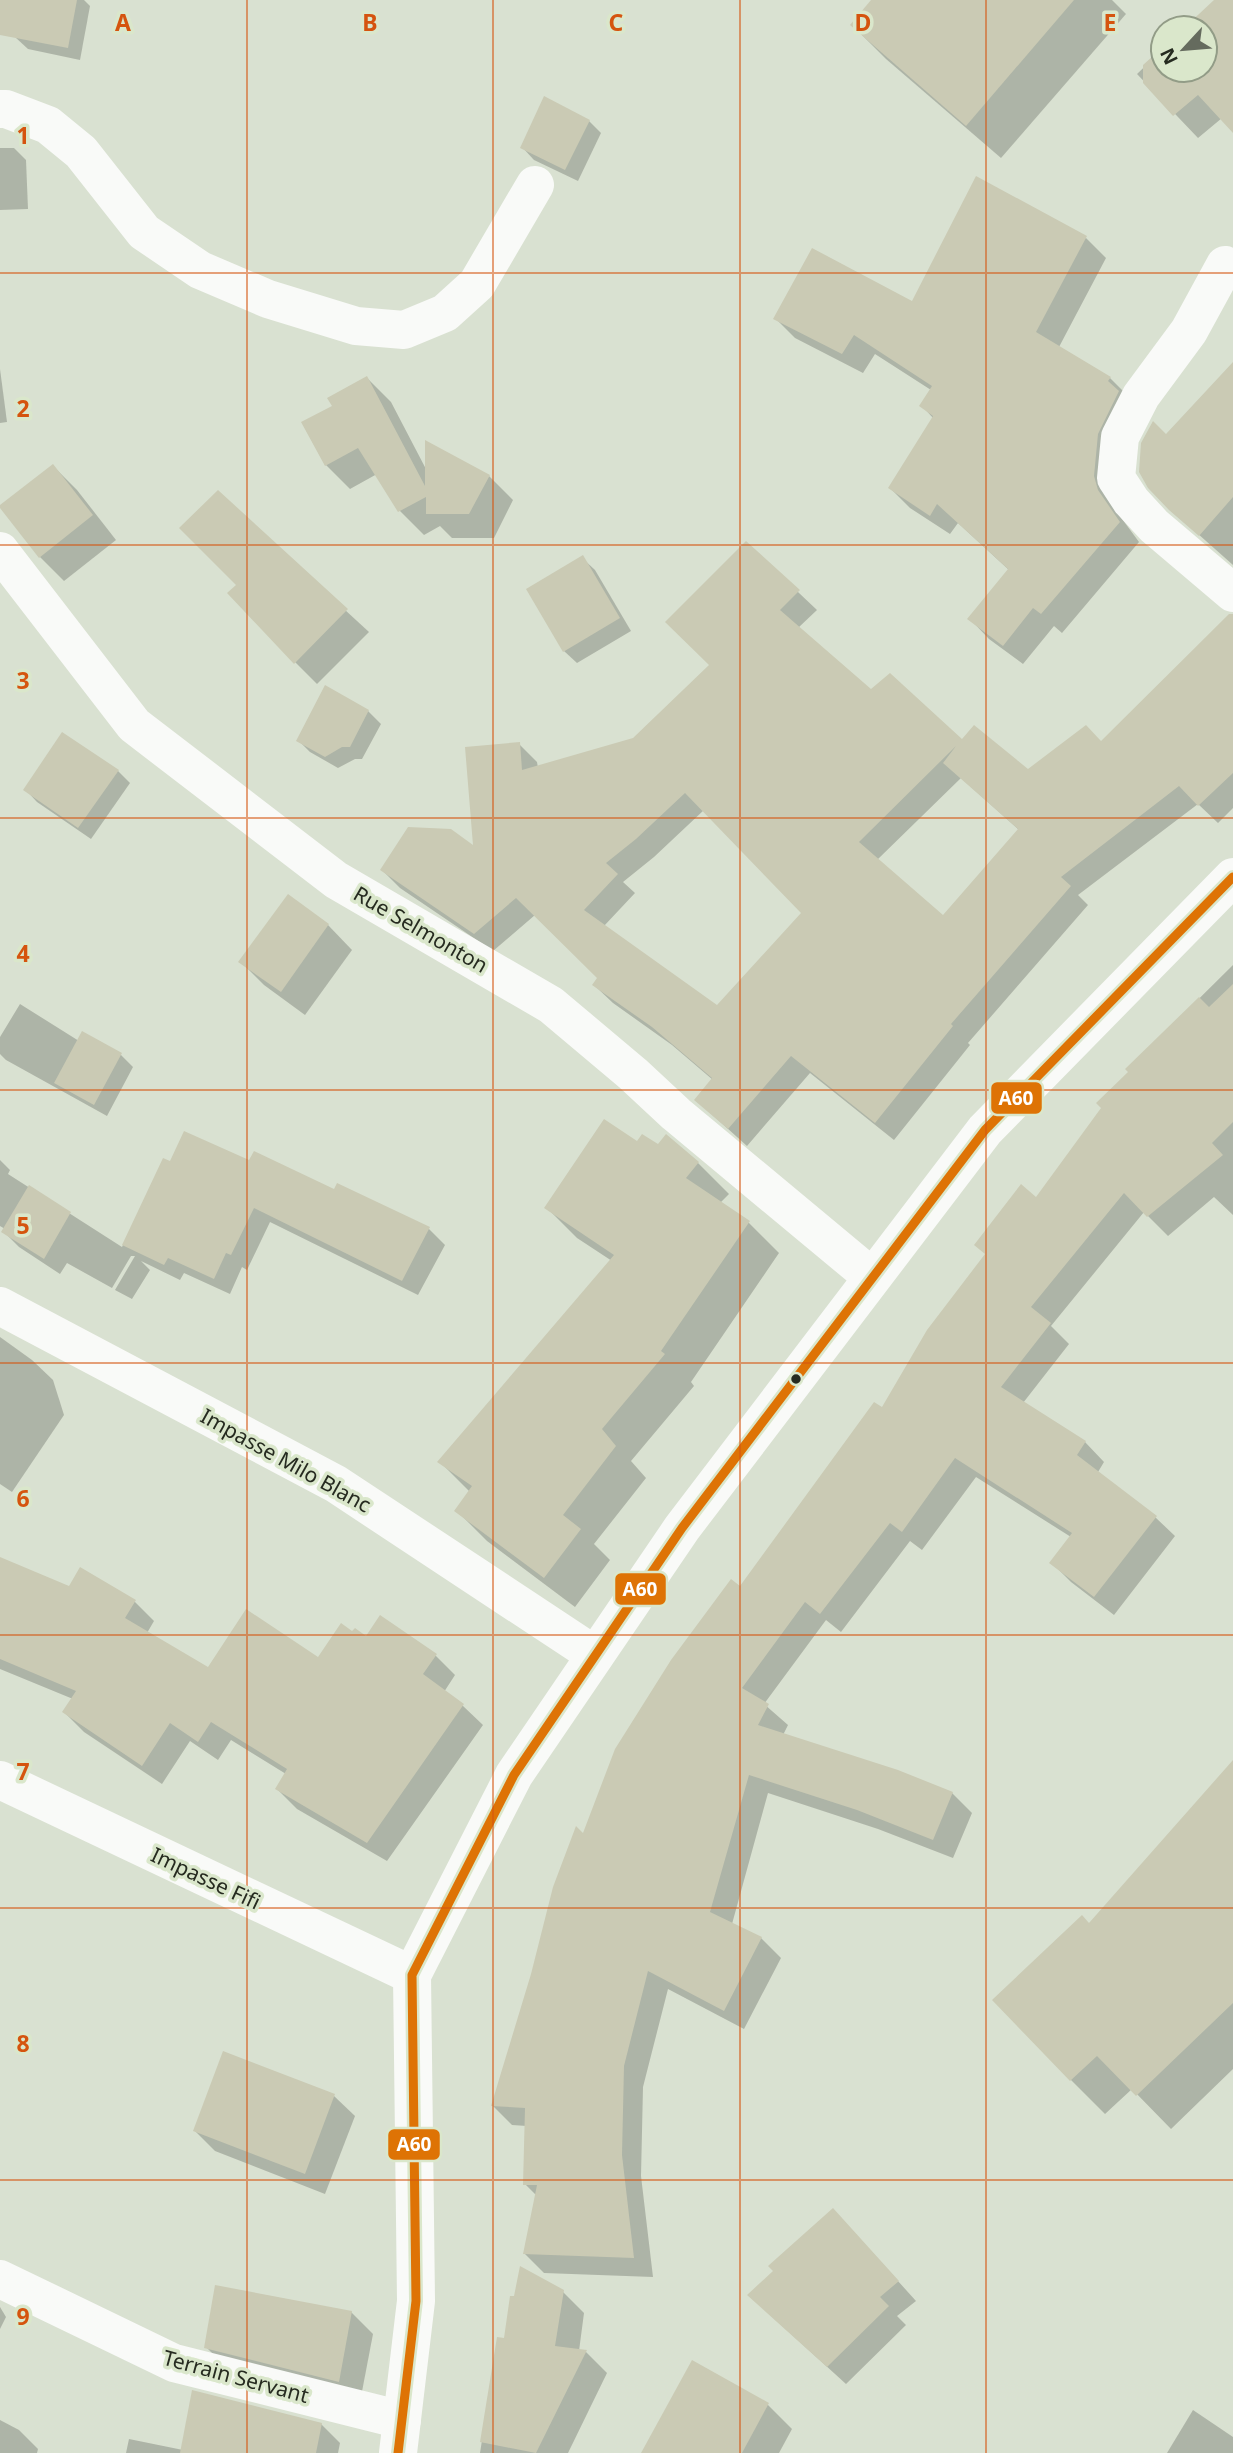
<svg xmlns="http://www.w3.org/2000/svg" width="1233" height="2453" font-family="'Noto Sans',sans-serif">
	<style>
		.shadow { fill: #0003; fill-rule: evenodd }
		.building { fill: #cacab4; fill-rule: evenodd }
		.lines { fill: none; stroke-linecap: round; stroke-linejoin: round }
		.street { stroke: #f9faf8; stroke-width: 38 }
		.bus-1-casing { stroke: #dae7cb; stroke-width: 14 }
		.bus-1 { stroke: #de7305; stroke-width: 9 }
		.grid { fill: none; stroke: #d5540e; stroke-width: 2; stroke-opacity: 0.55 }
		.bus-dot { fill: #262b20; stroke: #dae7cb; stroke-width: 2.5 }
		.labels { text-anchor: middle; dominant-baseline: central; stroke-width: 7; stroke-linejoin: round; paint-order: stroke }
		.street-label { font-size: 21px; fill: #262b20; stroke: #dae7cb }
		.grid-label { font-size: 23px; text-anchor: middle; font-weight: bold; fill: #d5540e; stroke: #dae7cb; stroke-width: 7; stroke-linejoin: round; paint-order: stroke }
		.line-badge { stroke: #dae7cb; stroke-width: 2.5 }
		.badge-label { font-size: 19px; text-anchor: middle; font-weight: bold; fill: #fff }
	</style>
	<rect width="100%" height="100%" fill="#d9e1d1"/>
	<g class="shadow">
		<polygon points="22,0 84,0 90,6 80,60 28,49 15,37"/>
		<polygon points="874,0 1112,0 1126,14 1001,158 886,59 852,25"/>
		<polygon points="1216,0 1233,0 1233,131 1222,118 1198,138 1137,74 1163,49 1163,70 1205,70 1205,28 1186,28"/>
		<polygon points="589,121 601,133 578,181 534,160 522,147"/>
		<polygon points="0,148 14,148 26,160 28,209 0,210"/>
		<polygon points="1086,238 1106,258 1059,347 1110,378 1130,398 1117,512 1139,542 1062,633 1054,626 1023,664 989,639 970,619 1009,570 958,523 950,534 910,508 890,488 933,418 922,406 931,390 875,354 863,373 795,338 775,318 913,303"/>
		<polygon points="1233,364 1233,565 1170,509 1167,436"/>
		<polygon points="0,369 7,422 0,423"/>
		<polygon points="367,378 391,402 427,471 489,476 513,500 494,538 452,538 440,526 424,535 400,511 377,474 350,489 326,465 334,406"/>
		<polygon points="53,466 77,490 116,540 64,581 40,557"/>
		<polygon points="218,493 369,632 317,684 295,662"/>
		<path d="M746,543L817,610L798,628L871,692L963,742L1028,771L1102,743L1233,616V808L1218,823L1198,804L1078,895L1088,905L968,1043L970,1045L894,1140L810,1073L747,1146L696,1100L713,1080L672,1045L613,1003L594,985L600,978L535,915L493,951L400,888L382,870L475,848L519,744L537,762L538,768L634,740L711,665ZM961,778L1019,830L943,917L877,860ZM704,810L804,913L717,1007L604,926L635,893L623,882L654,857Z"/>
		<polygon points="582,558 595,570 631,631 577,663 564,651"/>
		<polygon points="326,687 368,711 381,724 362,759 355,759 338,768 310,752 298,740"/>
		<polygon points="118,771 130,783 91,839 37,802 25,789"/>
		<polygon points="288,896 328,925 352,950 305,1015 264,985 240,961"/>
		<polygon points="1233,965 1233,1215 1214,1197 1168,1236 1144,1212 1051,1326 1069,1344 1023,1403 1085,1442 1104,1462 1098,1472 1155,1517 1175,1536 1114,1615 1071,1582 1052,1563 1071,1537 976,1477 922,1550 910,1541 841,1632 826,1620 764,1704 788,1725 783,1735 952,1793 972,1813 953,1858 878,1829 768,1793 732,1924 761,1938 781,1958 744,2029 668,1989 643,2087 641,2176 653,2277 544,2273 524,2253 536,2195 525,2184 527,2126 512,2125 493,2106 584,1836 741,1588 882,1409 1130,1072 1128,1069"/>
		<polygon points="20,1004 79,1041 121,1055 133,1067 107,1116 6,1060 0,1054 0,1037"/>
		<polygon points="666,1137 698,1163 729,1194 720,1203 749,1223 779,1253 691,1382 694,1386 631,1461 646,1478 594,1544 610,1560 575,1607 487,1541 456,1510 470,1492 440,1462 612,1261 577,1238 546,1207 637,1143 658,1147"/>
		<polygon points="0,1160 10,1170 8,1174 122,1247 164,1160 171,1163 249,1163 335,1192 338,1185 429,1229 445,1245 418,1295 270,1222 247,1270 242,1267 230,1294 184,1273 180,1280 141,1261 150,1270 132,1299 115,1290 135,1256 131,1256 112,1288 67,1263 60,1274 19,1247 3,1231 5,1229 0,1226"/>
		<polygon points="0,1337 32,1360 53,1380 64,1415 12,1492 0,1484"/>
		<polygon points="0,1582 70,1588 135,1602 154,1621 147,1633 208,1669 319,1659 352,1634 436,1656 455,1675 444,1692 463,1706 483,1725 387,1861 297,1809 277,1789 286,1774 231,1740 218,1760 190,1741 162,1784 84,1732 64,1712 73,1699 0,1669"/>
		<polygon points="1233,1796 1233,2069 1171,2129 1132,2089 1105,2114 1071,2080 1090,1925"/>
		<polygon points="224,2053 334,2096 355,2116 325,2194 215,2151 195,2131"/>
		<polygon points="851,2229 916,2301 897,2316 906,2325 846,2384 768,2313"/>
		<polygon points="562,2291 584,2313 579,2351 586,2352 607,2373 568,2453 480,2453 498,2339 506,2340"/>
		<polygon points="0,2307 6,2317 0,2329"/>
		<polygon points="351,2312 373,2334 360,2402 228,2369 206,2347"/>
		<polygon points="692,2363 768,2405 792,2429 779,2453 643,2453"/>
		<polygon points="1193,2410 1233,2437 1233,2453 1167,2453"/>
		<polygon points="0,2420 19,2430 38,2449 37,2453 0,2453"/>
		<polygon points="321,2424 340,2443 338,2453 126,2453 129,2439 183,2450"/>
	</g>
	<g class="building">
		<polygon points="0,0 77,0 68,48 0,35"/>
		<polygon points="871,0 1074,0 966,126 850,25"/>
		<polygon points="1214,0 1233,0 1233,133 1198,95 1173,116 1143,83 1143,65 1163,47 1163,70 1205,70 1205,28 1184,28"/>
		<polygon points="544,96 590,120 565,170 520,148"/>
		<polygon points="976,176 1087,236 1036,332 1111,377 1108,381 1119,391 1098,434 1094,476 1098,490 1120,522 1041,614 1033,608 1003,646 967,619 1008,569 937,504 930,516 888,488 933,416 919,406 932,386 854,335 842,354 773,319 812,248 912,301"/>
		<polygon points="1233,362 1233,497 1199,536 1169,510 1148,488 1139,472 1141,443 1153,421 1166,434"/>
		<polygon points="367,376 425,486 425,440 490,475 469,514 426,514 426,497 398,512 358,448 325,466 301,422 332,406 327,398"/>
		<polygon points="53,464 93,515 39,558 0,508 0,505"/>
		<polygon points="218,490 348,609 294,664 227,593 236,585 179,528"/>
		<path d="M746,541L800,590L780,610L871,689L890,673L962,739L974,725L1028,769L1086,725L1101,741L1229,614H1233V773L1198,806L1179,786L1061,877L1071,886L951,1024L953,1026L875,1123L791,1056L728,1129L694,1100L712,1078L652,1027L592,985L597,978L516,898L474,934L380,870L408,827L451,829L473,845L465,747L520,742L522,770L633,738L709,665L665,622ZM956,746L943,763L1018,829L943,915L859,842ZM685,793L801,913L717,1005L584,910L618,874L606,863L636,839Z"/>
		<polygon points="583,555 620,618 563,652 526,589"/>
		<polygon points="325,685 369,710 350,747 342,747 325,757 296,741"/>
		<polygon points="62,732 119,770 78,828 23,790"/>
		<polygon points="288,894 329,924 281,992 238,962"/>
		<polygon points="1233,984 1233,1122 1212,1143 1223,1155 1147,1217 1124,1193 1031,1307 1051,1323 1001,1387 1086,1441 1077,1455 1157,1516 1094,1597 1049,1563 1072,1533 955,1458 902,1532 890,1523 820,1614 805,1602 742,1688 769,1704 758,1725 898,1770 953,1792 933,1840 857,1810 749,1775 710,1912 762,1937 724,2011 648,1971 624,2066 622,2155 634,2258 523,2254 537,2185 523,2185 525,2108 491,2106 531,1974 553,1887 576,1826 583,1833 615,1749 671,1660 731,1579 740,1586 874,1402 882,1407 927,1330 985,1254 974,1245 1021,1184 1036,1197 1101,1108 1096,1103 1128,1072 1125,1069 1199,997 1209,1007"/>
		<polygon points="82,1031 122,1053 94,1105 54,1083"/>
		<polygon points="604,1119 637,1141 642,1134 658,1144 666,1134 699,1162 686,1178 750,1221 661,1351 665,1354 602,1429 616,1446 563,1515 581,1529 544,1578 454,1511 472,1486 437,1462 614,1255 544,1208"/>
		<polygon points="184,1131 249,1160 254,1151 334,1189 337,1183 430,1227 402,1281 254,1208 231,1255 226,1253 214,1279 168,1258 164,1265 122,1245 163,1158 170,1161"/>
		<polygon points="29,1185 71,1212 44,1259 1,1232"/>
		<polygon points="0,1557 69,1586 80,1567 136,1600 125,1618 208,1667 246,1609 318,1657 341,1623 352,1631 355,1628 366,1636 380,1615 437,1654 423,1674 464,1704 367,1843 275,1789 287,1769 211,1722 198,1742 170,1723 142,1766 62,1712 76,1691 0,1659"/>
		<polygon points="1233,1760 1233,2003 1136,2096 1097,2056 1070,2081 992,2000 1082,1915 1089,1923"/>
		<polygon points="223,2051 335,2094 305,2174 193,2131"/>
		<polygon points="833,2208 899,2281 880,2297 889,2306 827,2367 747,2295 773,2271 768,2266"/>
		<polygon points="520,2266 564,2290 555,2346 587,2350 536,2453 480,2442 497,2337 504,2338 510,2296 514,2296"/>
		<polygon points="215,2285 352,2311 339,2382 204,2348"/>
		<polygon points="692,2360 769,2403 742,2453 641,2453"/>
		<polygon points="192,2390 322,2423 316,2453 180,2453"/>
	</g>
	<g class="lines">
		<g class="street">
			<polyline points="0,109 6,109 48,125 81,152 144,232 200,270 268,299 356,326 404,330 445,313 477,284 535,185"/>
			<polyline points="1225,265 1189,331 1141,396 1120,437 1116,478 1131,501 1154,526 1233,593"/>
			<polyline points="0,551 134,725 336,880 551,1005 633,1074 676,1114 872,1277"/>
			<polyline points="0,1306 336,1484 595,1655"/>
			<polyline points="0,1780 412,1975"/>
			<polyline points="0,2279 174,2363 402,2420"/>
			<polyline points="398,2453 416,2301 412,1975 514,1775 682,1528 985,1130 1233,877"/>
		</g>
		<defs>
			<polyline id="bus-1" points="398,2453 416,2301 412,1975 514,1775 682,1528 985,1130 1233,877"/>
		</defs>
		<use href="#bus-1" class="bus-1-casing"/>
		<use href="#bus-1" class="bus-1"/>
	</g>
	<path class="grid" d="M247,0V2453M493,0V2453M740,0V2453M986,0V2453M0,273H1233M0,545H1233M0,818H1233M0,1090H1233M0,1363H1233M0,1635H1233M0,1908H1233M0,2180H1233"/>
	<circle class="bus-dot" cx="796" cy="1379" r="6"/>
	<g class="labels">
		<g class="street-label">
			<text transform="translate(421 929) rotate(30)">Rue Selmonton</text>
			<text transform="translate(286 1460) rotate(29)">Impasse Milo Blanc</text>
			<text transform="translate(206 1878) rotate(25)">Impasse Fifi</text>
			<text transform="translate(236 2376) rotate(15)">Terrain Servant</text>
		</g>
	</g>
	<g class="grid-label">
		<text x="123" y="31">A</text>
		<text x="370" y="31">B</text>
		<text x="616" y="31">C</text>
		<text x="863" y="31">D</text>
		<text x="1110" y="31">E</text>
		<text x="23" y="144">1</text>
		<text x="23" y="417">2</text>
		<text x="23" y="689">3</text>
		<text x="23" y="962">4</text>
		<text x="23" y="1234">5</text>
		<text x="23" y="1507">6</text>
		<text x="23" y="1780">7</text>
		<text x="23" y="2052">8</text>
		<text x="23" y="2325">9</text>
	</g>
	<g class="line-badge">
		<rect x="990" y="1081" width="53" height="34" rx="7" fill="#de7305"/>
		<rect x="614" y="1572" width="53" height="34" rx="7" fill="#de7305"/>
		<rect x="387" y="2128" width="54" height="33" rx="7" fill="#de7305"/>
	</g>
	<g class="badge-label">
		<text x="1016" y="1105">A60</text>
		<text x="640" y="1596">A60</text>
		<text x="414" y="2151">A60</text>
	</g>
	<g transform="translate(1184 49) rotate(244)"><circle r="33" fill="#dae7cb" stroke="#929c87" stroke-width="2"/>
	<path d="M0-5L12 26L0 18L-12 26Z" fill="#656b5e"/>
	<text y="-10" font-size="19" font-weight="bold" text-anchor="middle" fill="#262b20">N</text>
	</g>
</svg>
